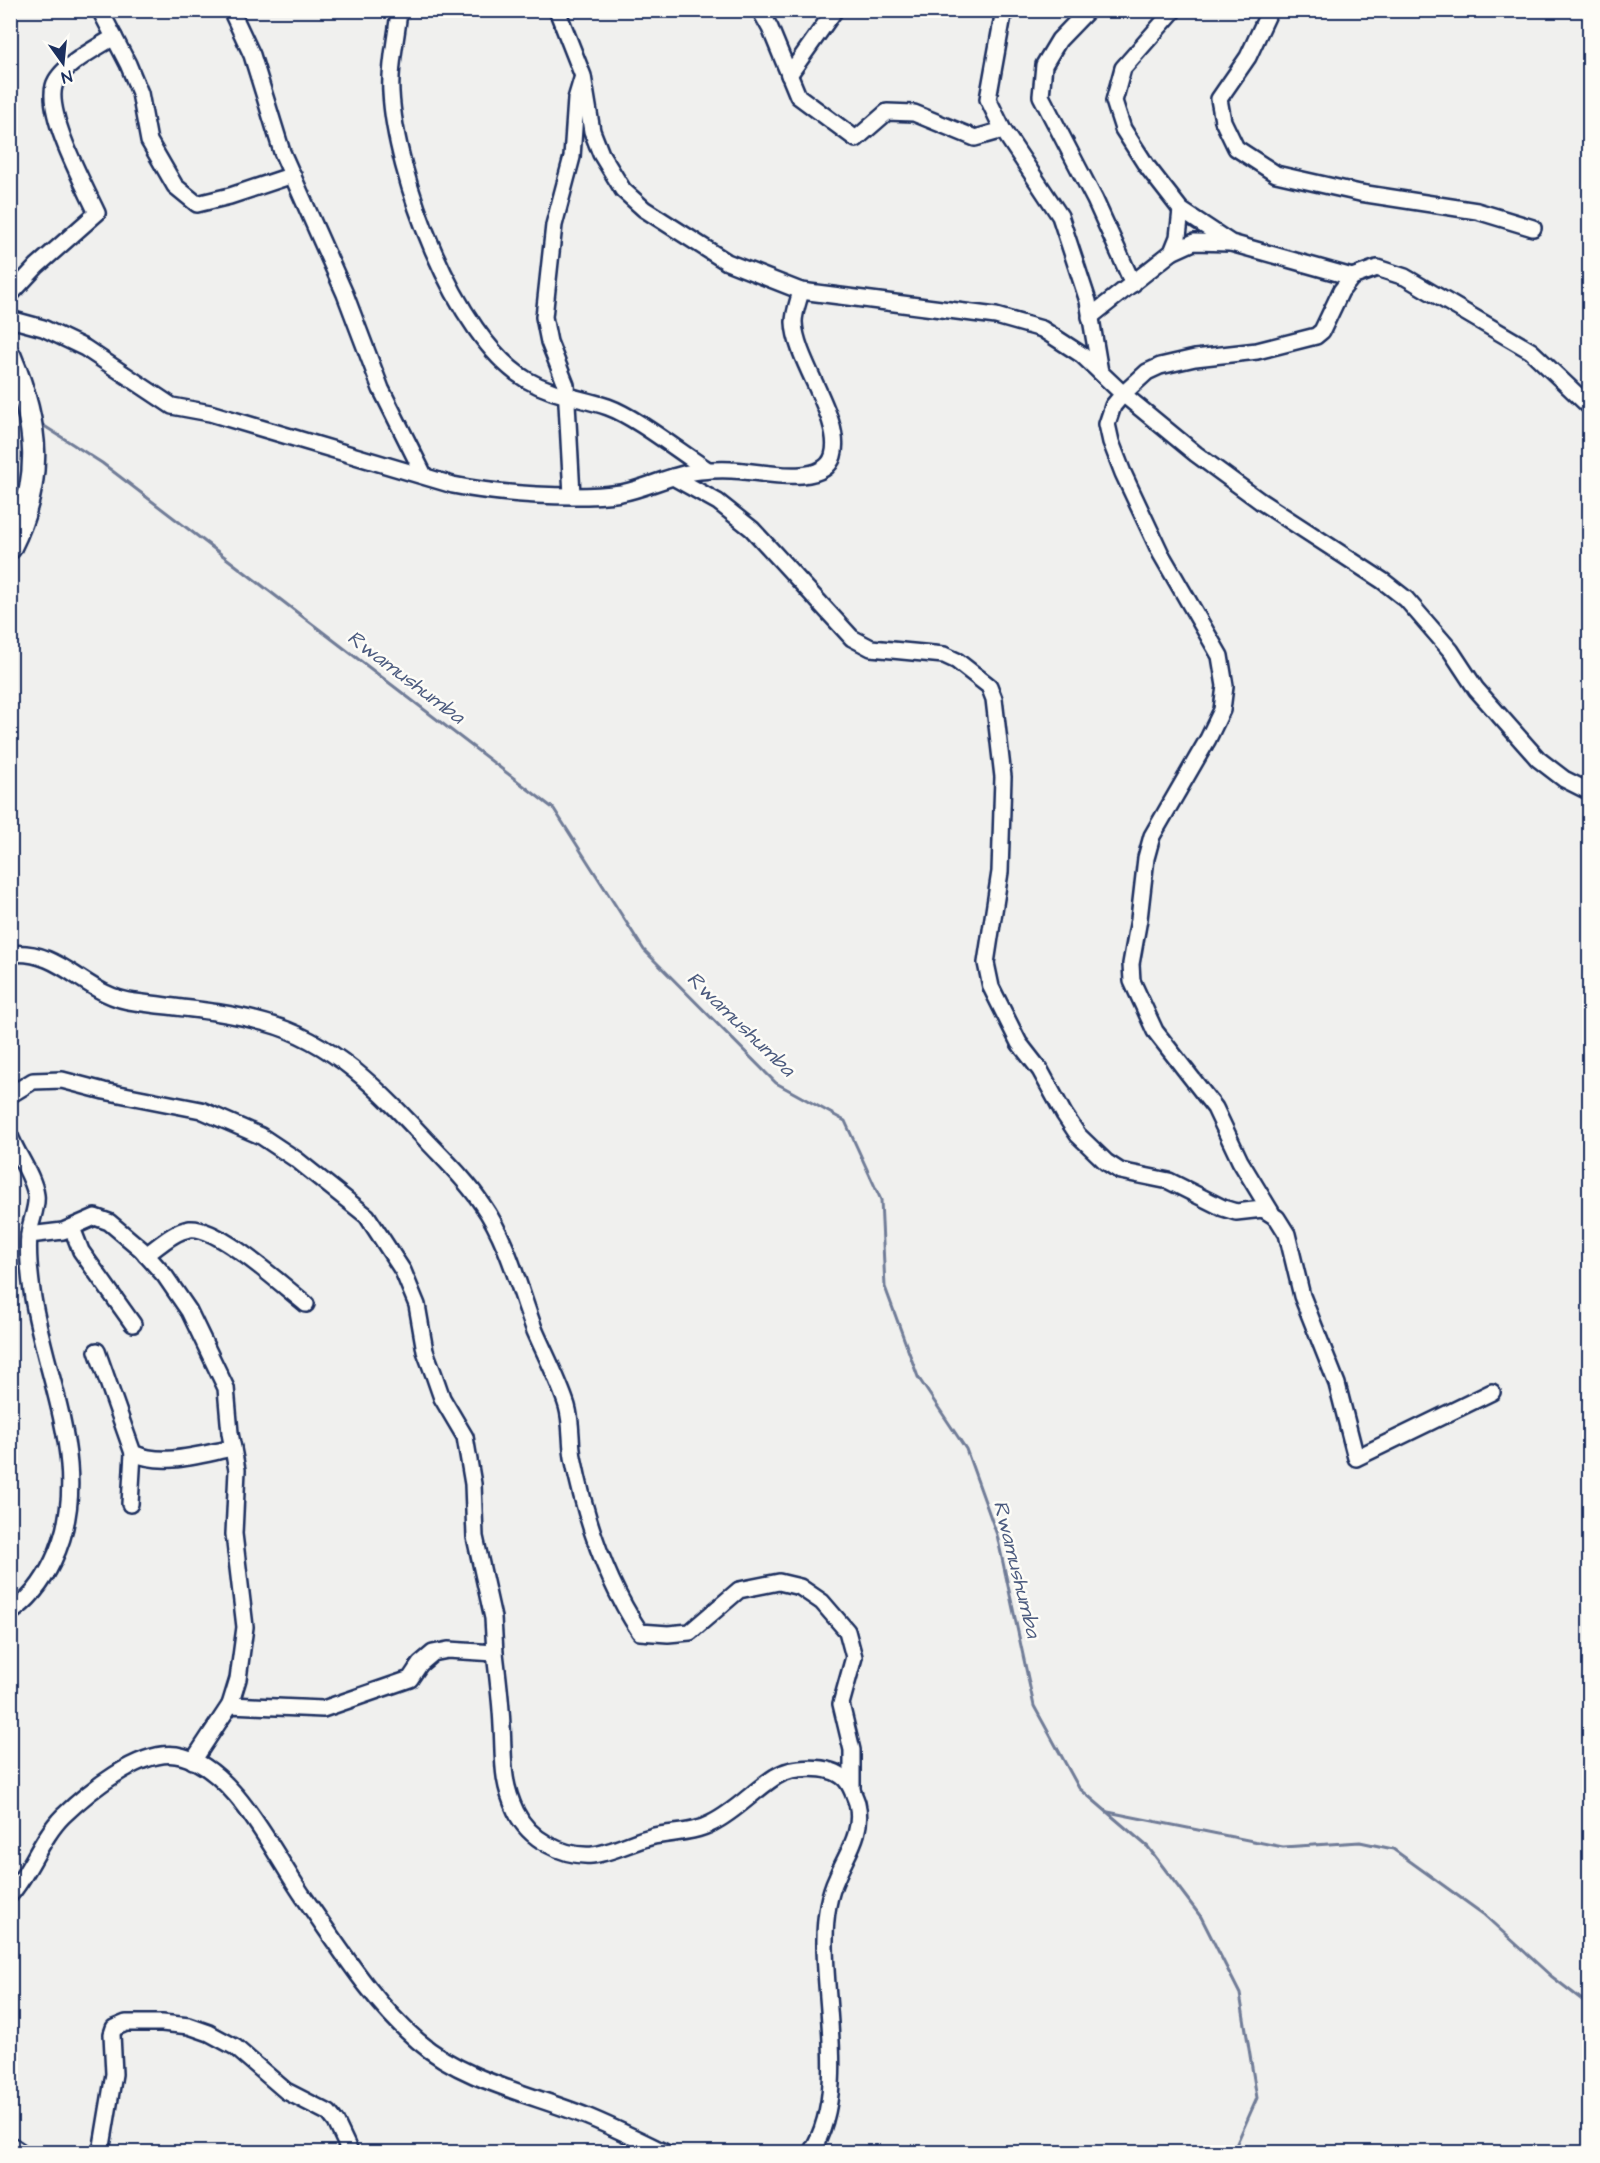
<svg xmlns="http://www.w3.org/2000/svg" width="1600" height="2163" font-family="'Architects Daughter',sans-serif">
	<style>
		.lines { fill: none; stroke-linecap: round; stroke-linejoin: round }
		.stream { stroke: #6f7b97; stroke-width: 3 }
		.minor-casing { stroke: #1b2f5e; stroke-width: 20 }
		.major-casing { stroke: #1b2f5e; stroke-width: 22 }
		.highway-casing { stroke: #1b2f5e; stroke-width: 26 }
		.minor { stroke: #fdfcf7; stroke-width: 15 }
		.major { stroke: #fdfcf7; stroke-width: 18 }
		.highway { stroke: #fdfcf7; stroke-width: 21 }
		.labels { text-anchor: middle; dominant-baseline: central; stroke-width: 5; stroke-linejoin: round; paint-order: stroke }
		.water-label { font-size: 21px; font-style: italic; fill: #4c5b7f; stroke: #fdfcf7 }
	</style>
	<rect width="100%" height="100%" fill="#f0f0ee"/>
	<filter id="ink" filterUnits="userSpaceOnUse"><feTurbulence type="fractalNoise" baseFrequency=".0167" numOctaves="2"/><feDisplacementMap in="SourceGraphic" scale="12" xChannelSelector="R" yChannelSelector="G"/><feConvolveMatrix kernelMatrix="1 2 1 2 8 2 1 2 1" color-interpolation-filters="sRGB"/></filter>
	<g filter="url(#ink)">
		<g class="lines">
			<g class="stream">
				<polyline points="10,404 20,410"/>
				<polyline points="38,422 102,463 554,809 644,950 776,1083 845,1121 881,1200 885,1287 918,1377 966,1449 997,1535 1034,1706 1079,1788 1148,1847 1201,1917 1240,1994 1257,2098 1233,2152"/>
				<polyline points="1108,1812 1283,1847 1360,1842 1393,1849 1483,1914 1551,1976 1590,2006"/>
			</g>
			<defs>
				<g id="minor">
					<polyline points="100,10 128,64 140,93 149,141 175,186 197,204 230,196 293,175"/>
					<polyline points="231,10 252,55 282,152 345,294 381,389 424,475"/>
					<path d="M399,10C397,37 389,65 391,92C395,173 454,337 527,380C555,396 579,397 608,407C636,417 681,453 708,470"/>
					<polyline points="557,10 583,76 592,131 601,154 623,190 644,209 727,262 801,291 996,316 1042,329 1082,355 1123,394 1196,454 1260,501 1383,581 1406,599 1451,651 1476,689 1538,759 1564,779 1590,792"/>
					<polyline points="760,10 770,28 798,96 856,139 887,112 914,113 975,138 1003,130"/>
					<polyline points="1004,10 988,99 1003,130 1060,216 1088,301 1100,372"/>
					<polyline points="1088,10 1059,40 1044,65 1041,96 1095,200 1133,284"/>
					<polyline points="1174,10 1123,68 1114,101 1123,129 1146,165 1181,210 1231,243 1352,277"/>
					<polyline points="1270,10 1248,57 1219,99 1223,121 1236,148 1276,174 1360,193 1477,211 1533,228"/>
					<polyline points="789,75 835,10"/>
					<polyline points="1172,252 1194,242 1230,243"/>
					<path d="M10,295L37,266L97,213C84,185 46,115 54,86C59,67 98,47 114,37"/>
					<polyline points="1090,317 1172,252 1178,237 1181,210"/>
					<path d="M10,319L43,328L85,348L172,406L210,413L453,485C496,494 577,500 621,493C647,488 672,474 700,471C710,470 721,469 731,470C755,470 823,489 833,456C844,420 795,361 794,322C794,312 799,300 801,291"/>
					<polyline points="673,477 718,502 752,529 852,638 871,648 944,655 957,661 989,686 994,699 1003,777 1000,872 986,963 991,987 1019,1043 1040,1070 1064,1114 1078,1135 1106,1162 1120,1171 1169,1181 1223,1208 1236,1212 1263,1209 1277,1218 1287,1234 1302,1296 1337,1384 1356,1458 1492,1392"/>
					<polyline points="572,495 566,385 549,342 544,317 554,225 572,157 576,99 582,79"/>
					<path d="M10,954C62,948 86,997 135,1002C179,1008 224,1011 266,1023C334,1041 383,1094 429,1143C447,1162 467,1181 482,1204C508,1241 519,1289 535,1331C545,1354 560,1383 567,1406C572,1423 570,1440 573,1457C585,1517 606,1581 640,1632L668,1634L690,1632L739,1590L779,1582L800,1587L822,1602L847,1631L854,1657L841,1704L852,1750V1789"/>
					<polyline points="10,1095 33,1081 62,1080 104,1091 201,1110 261,1136 297,1160 367,1216 403,1271 417,1305 425,1351 434,1375 442,1398 465,1437 473,1484 475,1537 493,1618 495,1653 448,1650 433,1653 420,1664 410,1679 323,1709 230,1705 193,1761"/>
					<path d="M10,1136C17,1155 33,1175 36,1195C38,1207 30,1222 29,1235C27,1256 30,1278 33,1298C47,1384 95,1475 53,1561C43,1582 30,1600 10,1613"/>
					<polyline points="1271,1212 1240,1161 1215,1108 1155,1031 1132,981 1131,964 1139,919 1146,858 1152,836 1208,739 1222,710 1225,686 1220,656 1161,554 1123,473 1111,442 1107,424 1113,406 1123,394 1147,372 1160,366 1195,358 1257,351 1316,336 1322,331 1341,291 1352,277 1377,268 1405,277 1531,351 1590,407"/>
					<polyline points="72,1228 81,1251 133,1324"/>
					<polyline points="29,1235 63,1231 95,1217 109,1222 141,1249 165,1276 189,1311 226,1388 230,1433 237,1470 234,1534 245,1627 238,1679 230,1705"/>
					<path d="M146,1255C159,1246 174,1231 190,1229C218,1226 283,1286 306,1304"/>
					<path d="M97,1351L133,1453C164,1467 201,1454 233,1448"/>
					<polyline points="130,1504 133,1453"/>
					<path d="M495,1653C498,1678 501,1702 502,1726C504,1759 501,1781 516,1812C529,1839 562,1857 592,1855C612,1853 633,1841 654,1836C673,1832 694,1833 712,1823C736,1811 752,1792 775,1777C791,1766 830,1764 845,1779C851,1785 854,1795 857,1803C864,1832 847,1853 837,1877C828,1896 825,1919 825,1940C824,2004 848,2096 811,2152"/>
					<path d="M10,1895C31,1871 41,1838 63,1816C88,1792 139,1750 176,1755C233,1764 273,1853 303,1896C338,1945 372,2002 418,2041C464,2081 531,2094 586,2116C613,2127 639,2140 664,2152"/>
					<polyline points="101,2152 114,2074 112,2034 114,2028 126,2023 162,2023 189,2026 209,2033 235,2047 286,2091 329,2113 336,2122 350,2152"/>
				</g>
				<polyline id="major" points="10,2146 19,2152"/>
				<path id="highway" d="M10,356C39,425 44,480 10,548"/>
			</defs>
			<use href="#minor" class="minor-casing"/>
			<use href="#major" class="major-casing"/>
			<use href="#highway" class="highway-casing"/>
			<use href="#minor" class="minor"/>
			<use href="#major" class="major"/>
			<use href="#highway" class="highway"/>
		</g>
	</g>
	<g class="labels">
		<g class="water-label">
			<text transform="translate(406 677) rotate(37)">Rwamushumba</text>
			<text transform="translate(741 1024) rotate(44)">Rwamushumba</text>
			<text transform="translate(1017 1569) rotate(76)">Rwamushumba</text>
		</g>
	</g>
	<rect width="1600" height="2163" fill="none" stroke="#fdfcf7" stroke-width="36"/>
	<rect x="18" y="18" width="1564" height="2127" fill="none" stroke="#1b2f5e" stroke-width="2" filter="url(#ink)"/>
	<g transform="translate(63 63) rotate(165)" stroke="#fdfcf7" stroke-width="4.5" paint-order="stroke">
	<path d="M0-4.5L10 22L0 15L-10 22Z" fill="#1b2f5e"/>
	<text y="-9" font-size="16" font-weight="bold" text-anchor="middle" fill="#1b2f5e">N</text>
	</g>
</svg>
